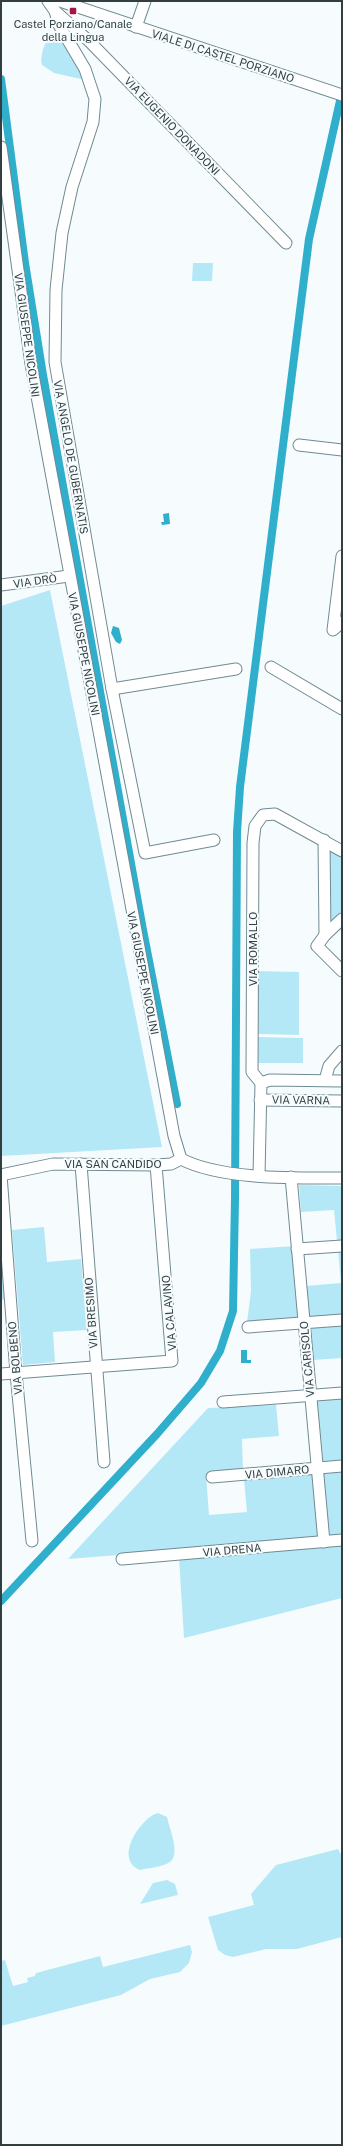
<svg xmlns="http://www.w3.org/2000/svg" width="343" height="2146" font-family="'Public Sans',sans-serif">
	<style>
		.green { fill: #b5e8f7 }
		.water { fill: #30afcd }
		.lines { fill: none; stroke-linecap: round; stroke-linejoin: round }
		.canal { stroke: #30afcd; stroke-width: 8 }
		.minor-casing { stroke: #708a92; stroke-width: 13 }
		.minor { stroke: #fff; stroke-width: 11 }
		.poi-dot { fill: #a71249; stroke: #f6fcfe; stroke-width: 1.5 }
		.labels { text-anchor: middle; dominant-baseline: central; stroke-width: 4; stroke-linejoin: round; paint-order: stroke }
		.poi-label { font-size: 11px; fill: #333e41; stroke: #f6fcfe }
		.street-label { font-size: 11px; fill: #333e41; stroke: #f6fcfe }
	</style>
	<rect width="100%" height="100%" fill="#f6fcfe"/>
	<g class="green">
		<path d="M53,33H56L85,80L54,73L42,65C39,55 46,39 53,33Z"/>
		<polygon points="193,263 213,263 212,281 192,281"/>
		<polygon points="50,590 162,1147 1,1156 1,606"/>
		<polygon points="329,848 342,856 342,914 329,927"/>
		<polygon points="257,971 299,972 299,1035 257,1034"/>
		<polygon points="257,1037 303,1038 303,1063 256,1063"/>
		<polygon points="299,1185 342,1186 342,1241 337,1241 334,1210 301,1212"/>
		<polygon points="44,1227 47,1262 81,1259 87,1330 53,1332 55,1362 23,1365 12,1230"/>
		<polygon points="294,1246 299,1318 247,1322 251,1291 250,1249"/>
		<polygon points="342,1249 342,1315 309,1317 306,1286 341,1283 338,1250"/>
		<polygon points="1,1266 3,1266 6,1299 1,1300"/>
		<polygon points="342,1324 342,1358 313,1360 309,1326"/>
		<polygon points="342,1398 342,1464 322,1466 315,1400"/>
		<polygon points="276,1405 279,1436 242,1439 243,1471 206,1474 209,1515 247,1512 244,1480 315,1474 321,1539 68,1559 208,1408"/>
		<polygon points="342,1472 342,1537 328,1538 322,1474"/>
		<polygon points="342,1546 342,1598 184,1638 179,1558"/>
		<path d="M158,1813L167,1817C169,1827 181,1855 170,1862C163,1867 148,1868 140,1870C112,1858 143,1816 158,1813Z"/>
		<polygon points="338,1849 342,1856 342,1937 297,1949 266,1949 233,1957 225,1955 218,1950 208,1917 254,1905 251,1894 276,1865"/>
		<polygon points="167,1880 175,1884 178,1895 140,1904 153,1883"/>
		<polygon points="190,1945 192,1952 189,1963 180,1972 150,1979 121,1995 1,2026 1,1961 5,1960 13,1986 28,1982 27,1978 35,1976 36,1973 100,1956 103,1967"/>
	</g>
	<g class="water">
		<polygon points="169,513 170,524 162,525 161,522 164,522 163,514"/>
		<polygon points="113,626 119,628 122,640 120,644 116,642 111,633"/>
		<polygon points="247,1350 247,1360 251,1360 251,1363 241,1363 241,1350"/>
	</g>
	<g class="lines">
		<g class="canal">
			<polyline points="1,79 25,263 43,375 143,930 177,1104"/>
			<polyline points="1,1601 157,1434 201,1383 220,1351 233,1311 235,1199 237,832 240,787 309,239 342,92"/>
		</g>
		<defs>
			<g id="minor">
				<polyline points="48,1 55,11 59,25 85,69 95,99 93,122 72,187 62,233 56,290 55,362 112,689 145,853 214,840"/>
				<polyline points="60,1 342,95"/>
				<polyline points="55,11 89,41 286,243"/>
				<polyline points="136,27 145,1"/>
				<polyline points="1,147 31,364 174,1136 181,1159"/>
				<polyline points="299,445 342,450"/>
				<polyline points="342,556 333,630 342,622"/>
				<polyline points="1,585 69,576"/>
				<polyline points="271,667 342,709"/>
				<polyline points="112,689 236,669"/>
				<polyline points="324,840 325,935"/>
				<polyline points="342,919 325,935 317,946 342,971"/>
				<polyline points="325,1080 329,1066 342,1051"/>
				<polyline points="261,1083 252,1072 253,843 255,826 263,815 275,814 342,851"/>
				<polyline points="260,1100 342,1101"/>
				<polyline points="81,1164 104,1462"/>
				<polyline points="1,1175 16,1373 32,1541"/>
				<path d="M1,1175L53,1164L156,1165L171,1164L181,1159C222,1180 295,1178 342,1178"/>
				<polyline points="259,1176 261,1083 270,1080 342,1081"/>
				<polyline points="291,1177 324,1542"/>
				<polyline points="297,1249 342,1246"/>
				<polyline points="248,1327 342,1320"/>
				<polyline points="1,1374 172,1361 156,1165"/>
				<polyline points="223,1402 342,1393"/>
				<polyline points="212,1477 342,1466"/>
				<polyline points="122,1559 342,1540"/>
			</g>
		</defs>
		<use href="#minor" class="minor-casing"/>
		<use href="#minor" class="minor"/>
	</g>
	<rect class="poi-dot" x="69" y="7" width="8" height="8" rx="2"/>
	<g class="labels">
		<g class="poi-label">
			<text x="73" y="24">Castel Porziano/Canale<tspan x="73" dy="13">della Lingua</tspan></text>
		</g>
		<g class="street-label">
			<text transform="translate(223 56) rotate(18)">VIALE DI CASTEL PORZIANO</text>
			<text transform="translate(172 126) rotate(46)">VIA EUGENIO DONADONI</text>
			<text transform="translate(27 335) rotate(82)">VIA GIUSEPPE NICOLINI</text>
			<text transform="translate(71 457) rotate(80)">VIA ANGELO DE GUBERNATIS</text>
			<text transform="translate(35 581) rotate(-8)">VIA DRÒ</text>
			<text transform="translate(84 654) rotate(79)">VIA GIUSEPPE NICOLINI</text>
			<text transform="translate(253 949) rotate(-90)">VIA ROMALLO</text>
			<text transform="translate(143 973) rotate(79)">VIA GIUSEPPE NICOLINI</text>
			<text transform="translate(301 1100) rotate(1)">VIA VARNA</text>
			<text x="113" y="1164">VIA SAN CANDIDO</text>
			<text transform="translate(91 1313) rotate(-94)">VIA BRESIMO</text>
			<text transform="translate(169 1313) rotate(-95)">VIA CALAVINO</text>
			<text transform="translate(15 1358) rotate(-95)">VIA BOLBENO</text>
			<text transform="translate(307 1359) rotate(-95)">VIA CARISOLO</text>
			<text transform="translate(277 1472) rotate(-5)">VIA DIMARO</text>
			<text transform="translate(232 1550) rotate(-5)">VIA DRENA</text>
		</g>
	</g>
	<rect width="343" height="2146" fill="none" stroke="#333e41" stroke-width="4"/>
</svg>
